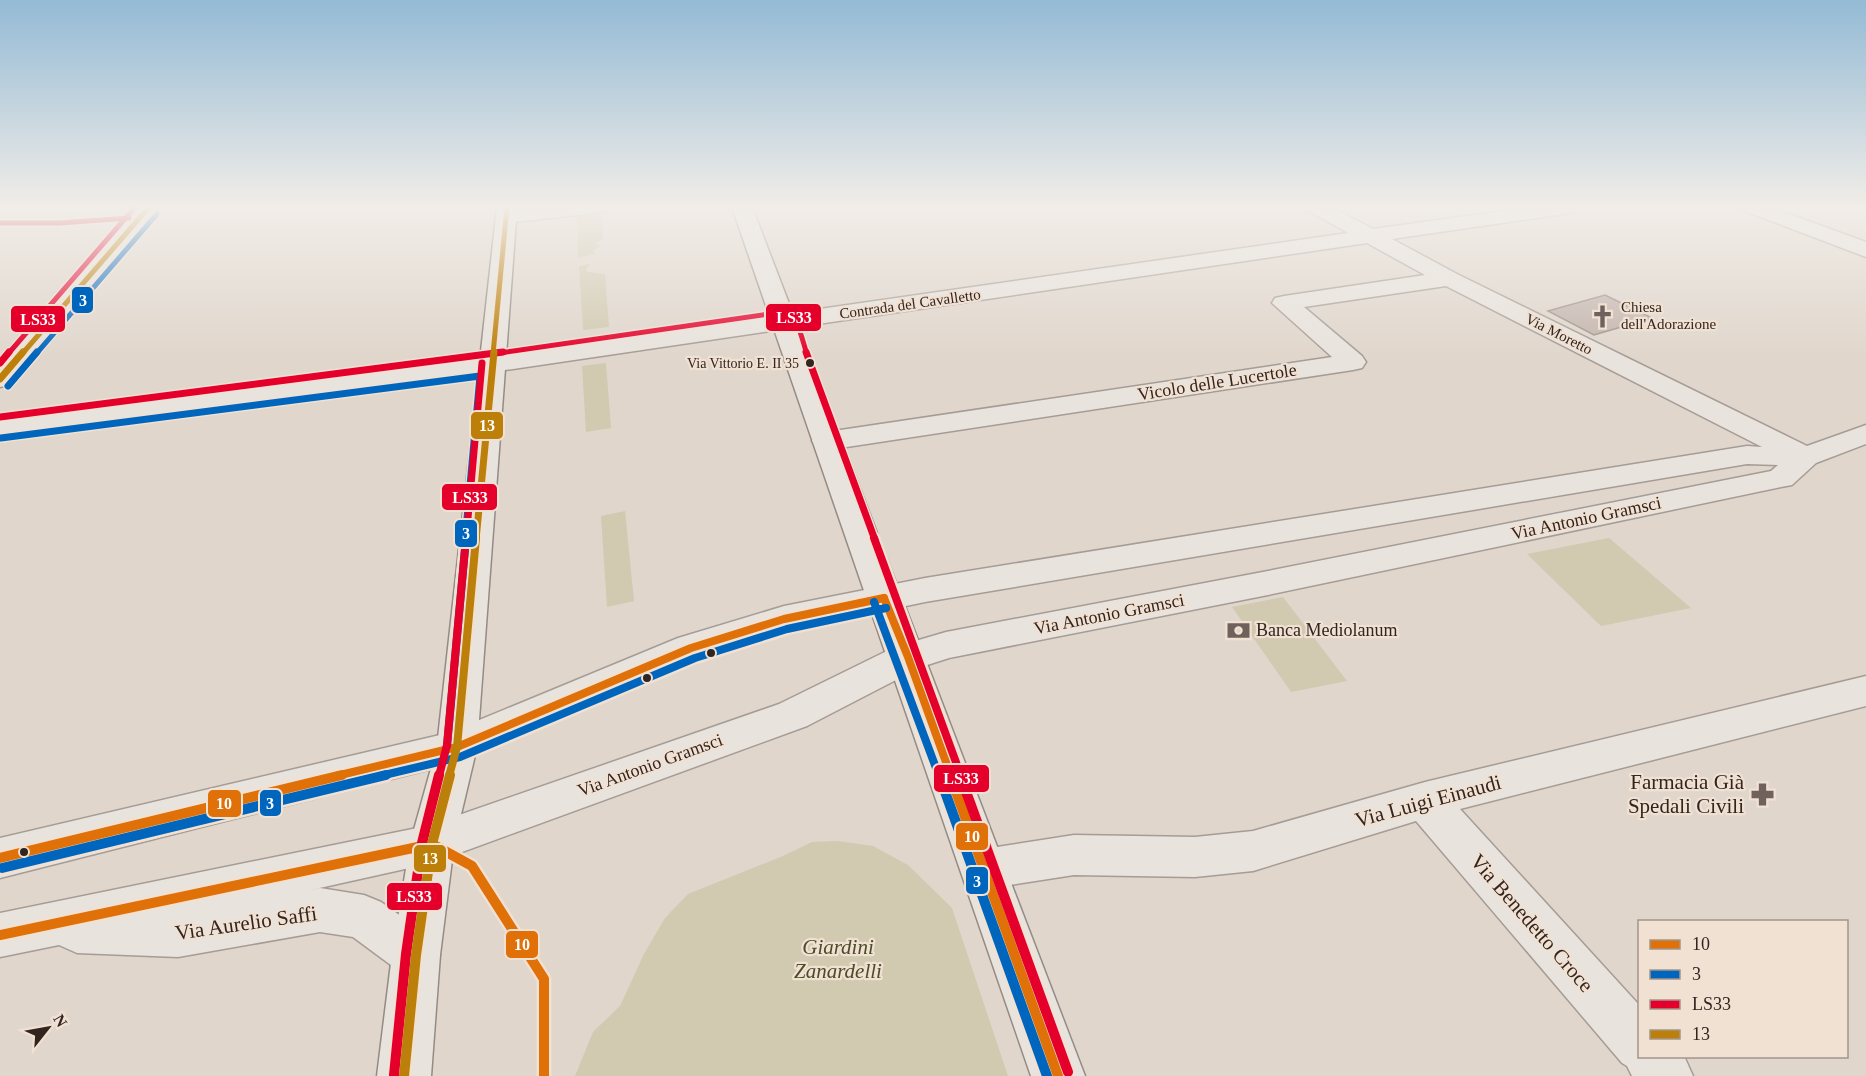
<svg xmlns="http://www.w3.org/2000/svg" width="1866" height="1076" font-family="Georgia,serif">
	<style>
		.green { fill: #d1c9b0 }
		.building { fill: #c3b4ad; stroke: #9f928c; stroke-width: 1.5 }
		.lines { fill: none; stroke-linecap: round; stroke-linejoin: round }
		.minor-casing { stroke: #a59c95; stroke-width: 3 }
		.tertiary-casing { stroke: #a59c95; stroke-width: 3 }
		.secondary-casing { stroke: #958b85; stroke-width: 3 }
		.minor { fill: #e8e3dd; fill-rule: evenodd }
		.tertiary { fill: #e8e3dd; fill-rule: evenodd }
		.secondary { fill: #e8e3dd; fill-rule: evenodd }
		.bus-1-far1-casing { stroke: #f0e1d3; stroke-width: 13 }
		.bus-1-casing { stroke: #f0e1d3; stroke-width: 15 }
		.bus-2-far3-casing { stroke: #f0e1d3; stroke-width: 8 }
		.bus-2-far2-casing { stroke: #f0e1d3; stroke-width: 10 }
		.bus-2-far1-casing { stroke: #f0e1d3; stroke-width: 13 }
		.bus-2-casing { stroke: #f0e1d3; stroke-width: 15 }
		.bus-3-far3-casing { stroke: #f0e1d3; stroke-width: 8 }
		.bus-3-far2-casing { stroke: #f0e1d3; stroke-width: 10 }
		.bus-3-far1-casing { stroke: #f0e1d3; stroke-width: 13 }
		.bus-3-casing { stroke: #f0e1d3; stroke-width: 15 }
		.bus-4-far3-casing { stroke: #f0e1d3; stroke-width: 8 }
		.bus-4-far2-casing { stroke: #f0e1d3; stroke-width: 10 }
		.bus-4-far1-casing { stroke: #f0e1d3; stroke-width: 13 }
		.bus-4-casing { stroke: #f0e1d3; stroke-width: 15 }
		.bus-1-far1 { stroke: #e07008; stroke-width: 8 }
		.bus-1 { stroke: #e07008; stroke-width: 10 }
		.bus-2-far3 { stroke: #0065bd; stroke-width: 5 }
		.bus-2-far2 { stroke: #0065bd; stroke-width: 7 }
		.bus-2-far1 { stroke: #0065bd; stroke-width: 8 }
		.bus-2 { stroke: #0065bd; stroke-width: 10 }
		.bus-3-far3 { stroke: #e4002b; stroke-width: 5 }
		.bus-3-far2 { stroke: #e4002b; stroke-width: 7 }
		.bus-3-far1 { stroke: #e4002b; stroke-width: 8 }
		.bus-3 { stroke: #e4002b; stroke-width: 10 }
		.bus-4-far3 { stroke: #bc7f09; stroke-width: 5 }
		.bus-4-far2 { stroke: #bc7f09; stroke-width: 7 }
		.bus-4-far1 { stroke: #bc7f09; stroke-width: 8 }
		.bus-4 { stroke: #bc7f09; stroke-width: 10 }
		.bus-dot { fill: #32241f; stroke: #f0e1d3; stroke-width: 2 }
		.labels { text-anchor: middle; dominant-baseline: central; stroke-width: 4.5; stroke-linejoin: round; paint-order: stroke }
		.far-bus-label { font-size: 14px; fill: #32241f; stroke: #f0e1d3; text-anchor: end }
		.far-street-label { font-size: 15px; fill: #32241f; stroke: #f0e1d3 }
		.far-poi-label { font-size: 15px; fill: #32241f; stroke: #f0e1d3; text-anchor: start }
		.street-label { font-size: 18px; fill: #32241f; stroke: #f0e1d3 }
		.poi-label { font-size: 18px; fill: #32241f; stroke: #f0e1d3; text-anchor: start }
		.near-poi-label { font-size: 21px; fill: #32241f; stroke: #f0e1d3; text-anchor: end }
		.near-street-label { font-size: 21px; fill: #32241f; stroke: #f0e1d3 }
		.near-park-label { font-size: 21px; font-style: italic; fill: #4b4c28; stroke: #f0e1d3 }
		.line-badge { stroke: #f0e1d3; stroke-width: 2 }
		.badge-label { font-size: 16px; text-anchor: middle; font-weight: bold; fill: #fff }
	</style>
	<rect width="100%" height="100%" fill="#e0d6cc"/>
	<g class="green">
		<polygon points="601,215 603,239 595,243 600,246 593,251 596,254 578,258 577,217"/>
		<polygon points="590,264 586,270 588,272 605,274 609,327 583,330 579,266"/>
		<polygon points="606,363 611,428 586,432 582,366"/>
		<polygon points="625,511 634,601 607,607 601,516"/>
		<polygon points="1609,538 1691,608 1601,626 1527,554"/>
		<polygon points="1283,597 1347,681 1291,692 1232,607"/>
		<polygon points="838,841 873,846 908,865 952,908 1008,1076 575,1076 593,1032 620,1006 644,954 665,918 688,894 783,856 812,842"/>
	</g>
	<polygon class="building" points="1605,295 1652,318 1594,335 1548,311"/>
	<g class="lines">
		<defs>
			<g id="minor">
				<polygon points="138,207 159,207 10,385 0,387 0,363"/>
				<polygon points="544,207 606,207 603,211 596,213 506,223 499,221 496,217 499,213"/>
				<polygon points="1306,207 1331,207 1373,229 1531,207 1581,207 1578,211 1571,213 1392,239 1457,274 1807,446 1866,425 1866,444 1816,463 1792,485 1781,487 1268,595 949,658 921,667 807,726 432,863 416,858 410,844 416,830 779,704 895,647 946,632 1268,571 1771,471 1778,465 1747,464 925,602 787,631 704,658 457,763 443,759 437,747 443,735 678,638 784,606 925,578 1747,446 1762,447 1446,286 1304,307 1362,356 1366,362 1362,368 1353,370 827,450 817,447 812,441 817,435 827,432 1332,357 1272,303 1275,298 1284,296 1425,275 1367,243 492,372 0,437 0,419 492,356 1348,233 1309,211"/>
				<polygon points="1742,207 1770,207 1866,242 1866,257 1745,211"/>
				<polygon points="1866,676 1866,706 1460,809 1640,1006 1640,1056 1684,1056 1693,1076 1632,1076 1627,1066 1622,1063 1416,821 1253,871 1195,877 1074,875 984,889 968,883 961,869 968,855 984,849 1074,835 1195,837 1253,831 1425,782"/>
			</g>
			<g id="tertiary">
				<polygon points="457,731 471,735 477,747 471,759 0,878 0,838"/>
				<polygon points="432,825 448,830 454,844 448,858 432,863 306,891 320,888 364,895 381,902 433,939 440,955 433,971 416,978 399,971 353,937 320,932 178,957 77,953 59,945 0,957 0,913"/>
			</g>
			<g id="secondary">
				<polygon points="497,207 517,207 477,747 454,844 440,955 431,1076 377,1076 392,955 410,844 437,747"/>
				<polygon points="732,207 752,207 1085,1076 1031,1076"/>
			</g>
		</defs>
		<use href="#minor" class="minor-casing"/>
		<use href="#tertiary" class="tertiary-casing"/>
		<use href="#secondary" class="secondary-casing"/>
		<use href="#minor" class="minor"/>
		<use href="#tertiary" class="tertiary"/>
		<use href="#secondary" class="secondary"/>
		<defs>
			<g id="bus-1-far1">
				<polyline points="884,598 908,657 951,776"/>
				<polyline points="336,776 457,747 691,648 784,619 884,598"/>
			</g>
			<g id="bus-1">
				<polyline points="950,775 1058,1076"/>
				<polyline points="432,844 472,866 544,979 544,1076"/>
				<polyline points="0,858 342,775"/>
				<polyline points="0,935 432,844"/>
			</g>
			<polyline id="bus-2-far3" points="36,354 157,214"/>
			<g id="bus-2-far2">
				<polyline points="8,386 37,352"/>
				<polyline points="1,438 480,376 465,540"/>
			</g>
			<g id="bus-2-far1">
				<polyline points="874,602 939,776"/>
				<polyline points="447,746 466,538"/>
				<polyline points="380,776 460,757 695,658 787,629 886,608"/>
			</g>
			<g id="bus-2">
				<polyline points="939,775 1047,1076"/>
				<polyline points="2,868 386,775"/>
			</g>
			<g id="bus-3-far3">
				<polyline points="0,223 60,223 129,218"/>
				<polyline points="8,354 135,207"/>
				<path d="M492,354L783,312C799,315 802,341 807,354"/>
			</g>
			<g id="bus-3-far2">
				<polyline points="806,352 875,540"/>
				<polyline points="0,363 9,352"/>
				<polyline points="0,417 503,352"/>
				<polyline points="466,540 482,363"/>
			</g>
			<g id="bus-3-far1">
				<polyline points="874,538 961,776"/>
				<polyline points="439,776 447,745 466,538"/>
			</g>
			<g id="bus-3">
				<polyline points="960,775 1068,1072"/>
				<polyline points="394,1075 406,954 422,843 439,775"/>
			</g>
			<g id="bus-4-far3">
				<polyline points="22,354 149,207"/>
				<polyline points="493,354 507,207"/>
			</g>
			<g id="bus-4-far2">
				<polyline points="0,379 23,352"/>
				<polyline points="476,540 494,352"/>
			</g>
			<polyline id="bus-4-far1" points="449,776 457,747 476,538"/>
			<polyline id="bus-4" points="404,1076 416,955 432,844 450,775"/>
		</defs>
		<use href="#bus-1-far1" class="bus-1-far1-casing"/>
		<use href="#bus-1" class="bus-1-casing"/>
		<use href="#bus-2-far3" class="bus-2-far3-casing"/>
		<use href="#bus-2-far2" class="bus-2-far2-casing"/>
		<use href="#bus-2-far1" class="bus-2-far1-casing"/>
		<use href="#bus-2" class="bus-2-casing"/>
		<use href="#bus-3-far3" class="bus-3-far3-casing"/>
		<use href="#bus-3-far2" class="bus-3-far2-casing"/>
		<use href="#bus-3-far1" class="bus-3-far1-casing"/>
		<use href="#bus-3" class="bus-3-casing"/>
		<use href="#bus-4-far3" class="bus-4-far3-casing"/>
		<use href="#bus-4-far2" class="bus-4-far2-casing"/>
		<use href="#bus-4-far1" class="bus-4-far1-casing"/>
		<use href="#bus-4" class="bus-4-casing"/>
		<use href="#bus-1-far1" class="bus-1-far1"/>
		<use href="#bus-1" class="bus-1"/>
		<use href="#bus-2-far3" class="bus-2-far3"/>
		<use href="#bus-2-far2" class="bus-2-far2"/>
		<use href="#bus-2-far1" class="bus-2-far1"/>
		<use href="#bus-2" class="bus-2"/>
		<use href="#bus-3-far3" class="bus-3-far3"/>
		<use href="#bus-3-far2" class="bus-3-far2"/>
		<use href="#bus-3-far1" class="bus-3-far1"/>
		<use href="#bus-3" class="bus-3"/>
		<use href="#bus-4-far3" class="bus-4-far3"/>
		<use href="#bus-4-far2" class="bus-4-far2"/>
		<use href="#bus-4-far1" class="bus-4-far1"/>
		<use href="#bus-4" class="bus-4"/>
	</g>
	<linearGradient id="sky" x2="0" y2="1"><stop stop-color="#94bad5"/><stop offset="0.58" stop-color="#f1ede8"/><stop offset="1" stop-color="#f1ede8" stop-opacity="0"/></linearGradient>
	<rect width="1866" height="357" fill="url(#sky)"/>
	<defs>
		<symbol id="church-bare" viewBox="-9 -9 18 18"><path d="M-1.2-6h2.4v3.5h3.3v2.4h-3.3V6h-2.4V-.1h-3.3v-2.4h3.3Z" fill="#6f625c" stroke="#f0e1d3" stroke-width="2.5" paint-order="stroke"/></symbol>
		<symbol id="bank-bare" viewBox="-9 -9 18 18"><path d="M-6-4H6V4H-6ZM0-2.3a2.3 2.3 0 1 0 0 4.6a2.3 2.3 0 1 0 0-4.6Z" fill="#6f625c" stroke="#f0e1d3" stroke-width="2.5" paint-order="stroke"/></symbol>
		<symbol id="pharmacy-bare" viewBox="-9 -9 18 18"><path d="M-2-6h4v4h4v4h-4v4h-4v-4h-4v-4h4Z" fill="#6f625c" stroke="#f0e1d3" stroke-width="2.5" paint-order="stroke"/></symbol>
	</defs>
	<g fill-rule="evenodd">
		<use href="#church-bare" x="1586" y="300" width="33" height="33"/>
		<use href="#bank-bare" x="1222" y="614" width="33" height="33"/>
		<use href="#pharmacy-bare" x="1746" y="778" width="33" height="33"/>
	</g>
	<g class="bus-dot">
		<circle cx="810" cy="363" r="5"/>
		<circle cx="711" cy="653" r="5"/>
		<circle cx="647" cy="678" r="5"/>
		<circle cx="24" cy="852" r="5"/>
	</g>
	<g class="labels">
		<g class="far-bus-label">
			<text x="799" y="363">Via Vittorio E. II 35</text>
		</g>
		<g class="far-street-label">
			<text transform="translate(910 304) rotate(-8)">Contrada del Cavalletto</text>
			<text transform="translate(1559 334) rotate(27)">Via Moretto</text>
		</g>
		<g class="far-poi-label">
			<text x="1621" y="307">Chiesa<tspan x="1621" dy="17">dell'Adorazione</tspan></text>
		</g>
		<g class="street-label">
			<text transform="translate(1217 382) rotate(-9)">Vicolo delle Lucertole</text>
			<text transform="translate(1586 518) rotate(-12)">Via Antonio Gramsci</text>
			<text transform="translate(1109 614) rotate(-11)">Via Antonio Gramsci</text>
			<text transform="translate(650 765) rotate(-20)">Via Antonio Gramsci</text>
		</g>
		<g class="poi-label">
			<text x="1256" y="630">Banca Mediolanum</text>
		</g>
		<g class="near-poi-label">
			<text x="1744" y="782">Farmacia Già<tspan x="1744" dy="24">Spedali Civili</tspan></text>
		</g>
		<g class="near-street-label">
			<text transform="translate(1428 801) rotate(-15)">Via Luigi Einaudi</text>
			<text transform="translate(246 923) rotate(-8)">Via Aurelio Saffi</text>
			<text transform="translate(1532 923) rotate(49)">Via Benedetto Croce</text>
		</g>
		<g class="near-park-label">
			<text x="838" y="947">Giardini<tspan x="838" dy="24">Zanardelli</tspan></text>
		</g>
	</g>
	<g class="line-badge">
		<rect x="71" y="286" width="23" height="28" rx="6" fill="#0065bd"/>
		<rect x="765" y="303" width="57" height="29" rx="6" fill="#e4002b"/>
		<rect x="10" y="305" width="56" height="28" rx="6" fill="#e4002b"/>
		<rect x="470" y="411" width="34" height="29" rx="6" fill="#bc7f09"/>
		<rect x="441" y="483" width="57" height="28" rx="6" fill="#e4002b"/>
		<rect x="454" y="519" width="24" height="29" rx="6" fill="#0065bd"/>
		<rect x="933" y="764" width="57" height="29" rx="6" fill="#e4002b"/>
		<rect x="259" y="789" width="23" height="28" rx="6" fill="#0065bd"/>
		<rect x="207" y="789" width="35" height="29" rx="6" fill="#e07008"/>
		<rect x="955" y="822" width="34" height="29" rx="6" fill="#e07008"/>
		<rect x="413" y="844" width="34" height="29" rx="6" fill="#bc7f09"/>
		<rect x="965" y="866" width="24" height="29" rx="6" fill="#0065bd"/>
		<rect x="386" y="882" width="57" height="29" rx="6" fill="#e4002b"/>
		<rect x="505" y="930" width="34" height="29" rx="6" fill="#e07008"/>
	</g>
	<g class="badge-label">
		<text x="83" y="306">3</text>
		<text x="794" y="323">LS33</text>
		<text x="38" y="325">LS33</text>
		<text x="487" y="431">13</text>
		<text x="470" y="503">LS33</text>
		<text x="466" y="539">3</text>
		<text x="961" y="784">LS33</text>
		<text x="270" y="809">3</text>
		<text x="224" y="809">10</text>
		<text x="972" y="842">10</text>
		<text x="430" y="864">13</text>
		<text x="977" y="887">3</text>
		<text x="414" y="902">LS33</text>
		<text x="522" y="950">10</text>
	</g>
	<rect x="1638" y="920" width="210" height="138" fill="#f0e1d3" stroke="#a4958b" stroke-width="1.5"/>
	<rect x="1650" y="940" width="30" height="9" fill="#e07008" stroke="#a4958b" stroke-width="1.5"/>
	<text x="1692" y="950" font-size="18" fill="#32241f">10</text>
	<rect x="1650" y="970" width="30" height="9" fill="#0065bd" stroke="#a4958b" stroke-width="1.5"/>
	<text x="1692" y="980" font-size="18" fill="#32241f">3</text>
	<rect x="1650" y="1000" width="30" height="9" fill="#e4002b" stroke="#a4958b" stroke-width="1.5"/>
	<text x="1692" y="1010" font-size="18" fill="#32241f">LS33</text>
	<rect x="1650" y="1030" width="30" height="9" fill="#bc7f09" stroke="#a4958b" stroke-width="1.5"/>
	<text x="1692" y="1040" font-size="18" fill="#32241f">13</text>
	<g transform="translate(48 1028) rotate(59)" stroke="#f0e1d3" stroke-width="4.5" paint-order="stroke">
	<path d="M0-4.5L10 22L0 15L-10 22Z" fill="#32241f"/>
	<text y="-9" font-size="16" font-weight="bold" text-anchor="middle" fill="#32241f">N</text>
	</g>
</svg>
